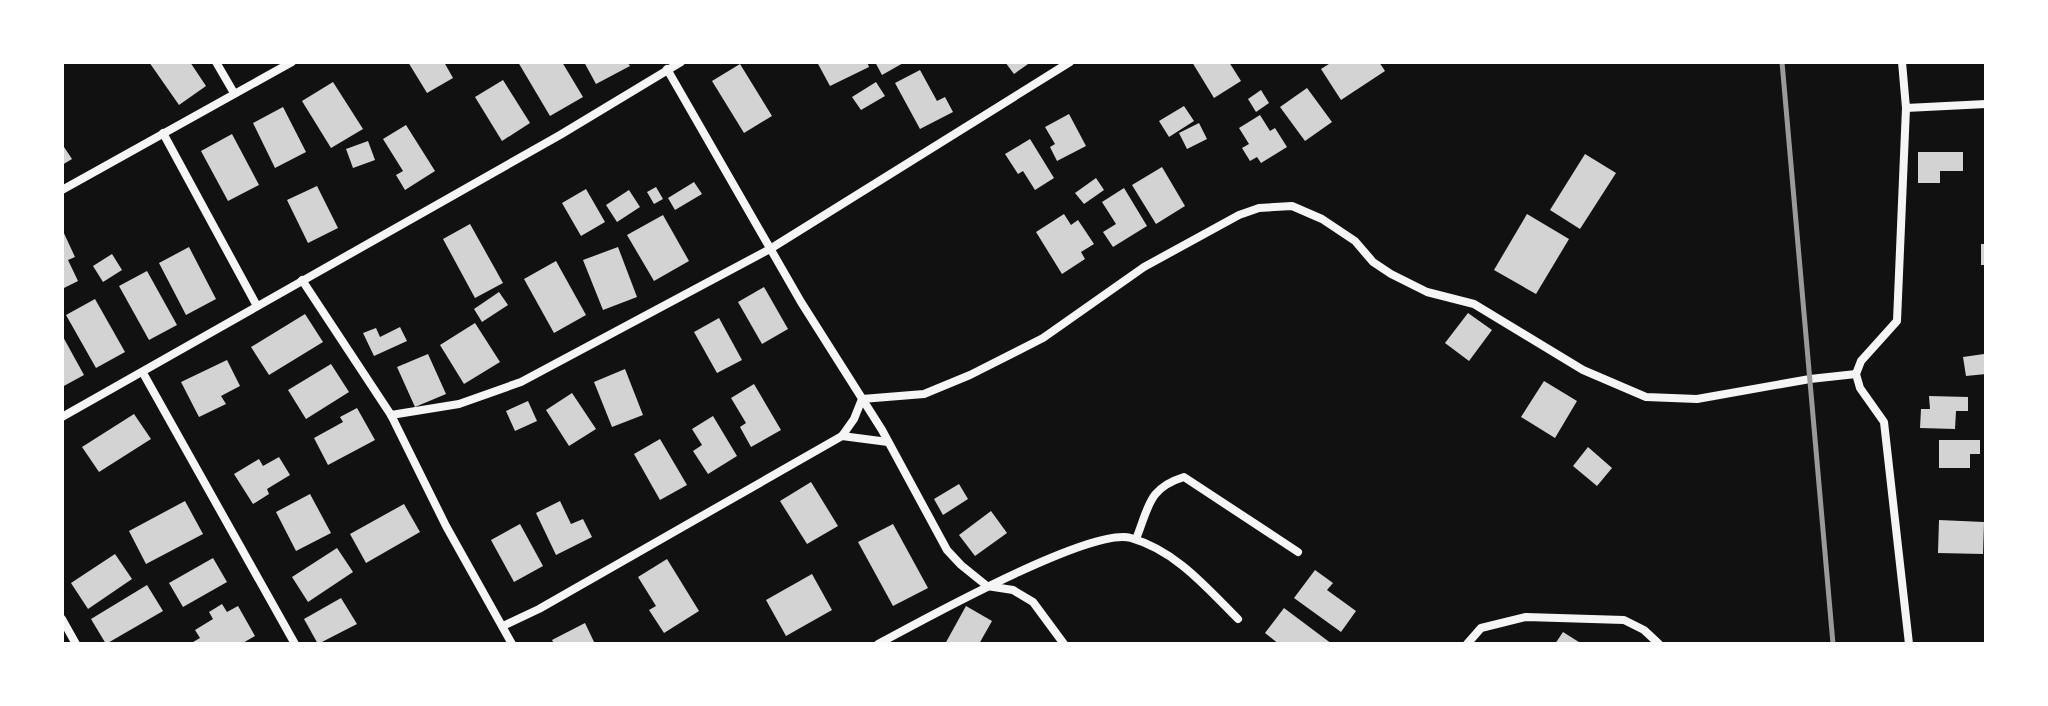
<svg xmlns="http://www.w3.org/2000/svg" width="2048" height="706" font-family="'IBM Plex Serif',serif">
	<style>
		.building { fill: #d3d3d3 }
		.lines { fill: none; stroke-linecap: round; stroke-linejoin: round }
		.minor { stroke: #f5f5f5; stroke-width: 8 }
		.rail { stroke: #9a9a9a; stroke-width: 5 }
	</style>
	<rect width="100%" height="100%" fill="#111"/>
	<g class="building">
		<polygon points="149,62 190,62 206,86 179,105"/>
		<polygon points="408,62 444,62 453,78 427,93"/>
		<polygon points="518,62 562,62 583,97 550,116"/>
		<polygon points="584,62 627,62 630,66 596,84"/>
		<polygon points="817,62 867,62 869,67 830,86"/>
		<polygon points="875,62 905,62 882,75"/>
		<polygon points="1005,62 1031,62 1014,74"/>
		<polygon points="1192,62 1229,62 1241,81 1214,98"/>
		<polygon points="1332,62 1379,62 1385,71 1341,100 1321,69"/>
		<polygon points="740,64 772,116 744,133 712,81"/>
		<polygon points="920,70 937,101 945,97 953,112 920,129 895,83"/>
		<polygon points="503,80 530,123 502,141 475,97"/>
		<polygon points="333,82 363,129 331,148 302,101"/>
		<polygon points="876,82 885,96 861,110 852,97"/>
		<polygon points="1307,88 1332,122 1305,141 1280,107"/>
		<polygon points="1261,90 1269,103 1256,112 1248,99"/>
		<polygon points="1184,106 1194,121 1169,137 1159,121"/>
		<polygon points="283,107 306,152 275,168 253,123"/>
		<polygon points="1069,114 1086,146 1057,161 1050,147 1055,144 1045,127"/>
		<polygon points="1260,115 1270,131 1275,128 1287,147 1261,163 1257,157 1250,161 1242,148 1249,144 1239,128"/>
		<polygon points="1199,123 1207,139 1187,149 1179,133"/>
		<polygon points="406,125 435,171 405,190 396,175 403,171 383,139"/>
		<polygon points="232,134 259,185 228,201 201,151"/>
		<polygon points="1030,139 1054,178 1035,190 1023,171 1018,174 1005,154"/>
		<polygon points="368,141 375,160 353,168 346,149"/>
		<polygon points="62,144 72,159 62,165"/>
		<polygon points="1918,152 1963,152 1963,171 1940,171 1940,183 1918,183"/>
		<polygon points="1585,154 1616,173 1580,229 1550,210"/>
		<polygon points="1162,167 1185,206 1156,224 1132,185"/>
		<polygon points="1096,178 1104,190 1084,204 1075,193"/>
		<polygon points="694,182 702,194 675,210 668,198"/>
		<polygon points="317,186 338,228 308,243 287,200"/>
		<polygon points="656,187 663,199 654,204 647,192"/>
		<polygon points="1124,188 1147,226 1113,247 1103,232 1116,224 1102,202"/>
		<polygon points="586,189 605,222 581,236 562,203"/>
		<polygon points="629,190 640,207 617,222 606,205"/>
		<polygon points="1064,214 1071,225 1078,220 1094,244 1081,252 1085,259 1062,274 1036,232"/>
		<polygon points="1527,214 1569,239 1536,294 1494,270"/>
		<polygon points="663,215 689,261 654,281 627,235"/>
		<polygon points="470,224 503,283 475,298 443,239"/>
		<polygon points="62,229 75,257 68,260 78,281 62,289"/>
		<rect x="1981" y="244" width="5" height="21"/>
		<polygon points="189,247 216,299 186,315 159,263"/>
		<polygon points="618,247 637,297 603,310 583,260"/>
		<polygon points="112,254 122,270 103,282 93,266"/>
		<polygon points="556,261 586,315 554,333 524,279"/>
		<polygon points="147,271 177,325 149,340 119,286"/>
		<polygon points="764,287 788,329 762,344 738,302"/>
		<polygon points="499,292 508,305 482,322 474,309"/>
		<polygon points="95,299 125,352 96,368 66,315"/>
		<polygon points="1468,313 1492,330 1469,361 1445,343"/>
		<polygon points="305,314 323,342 269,375 251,347"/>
		<polygon points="719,318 742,360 717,373 694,332"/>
		<polygon points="475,323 500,362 464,384 440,345"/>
		<polygon points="400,327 407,341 374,356 363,333 376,328 380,337"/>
		<polygon points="62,335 84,375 62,387"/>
		<polygon points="428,354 446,394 415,407 397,367"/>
		<polygon points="1984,354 1986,374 1966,376 1963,357"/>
		<polygon points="227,360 240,386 221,396 226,404 199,417 181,382"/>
		<polygon points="331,364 349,392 306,419 288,390"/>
		<polygon points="625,369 643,415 612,427 594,382"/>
		<polygon points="1544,381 1577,401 1555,438 1521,417"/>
		<polygon points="754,384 781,430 751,447 740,427 746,423 731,398"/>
		<polygon points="572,393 596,429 569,446 546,410"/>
		<polygon points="1929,396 1968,397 1968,411 1956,411 1955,429 1920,428 1921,409 1930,409"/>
		<polygon points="528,401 537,421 515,431 506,411"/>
		<polygon points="357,408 375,440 328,465 314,438 343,422 340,417"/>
		<polygon points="134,414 151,439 99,472 82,447"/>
		<polygon points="713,416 737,456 708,474 693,451 702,445 692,429"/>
		<polygon points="660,439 687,485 660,500 634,454"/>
		<polygon points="1939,440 1980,440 1980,454 1970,454 1970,468 1939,468"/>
		<polygon points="1588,447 1612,468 1597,486 1573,466"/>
		<polygon points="279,457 290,475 267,489 269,494 253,504 234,474 259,459 263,466"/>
		<polygon points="811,482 838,526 807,544 780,501"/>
		<polygon points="959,484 968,499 943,515 934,499"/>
		<polygon points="310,494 331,533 296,551 276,512"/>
		<polygon points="185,501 203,534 146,564 129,531"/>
		<polygon points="560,501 571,524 583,519 592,537 556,555 536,513"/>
		<polygon points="404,504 420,532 366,563 350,534"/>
		<polygon points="991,511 1007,533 975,556 959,535"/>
		<polygon points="1939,520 1984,522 1983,554 1938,553"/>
		<polygon points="520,524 543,566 514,582 491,540"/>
		<polygon points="893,524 928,588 893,606 858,542"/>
		<polygon points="337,548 353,572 308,602 292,577"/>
		<polygon points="115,554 132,579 88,609 71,583"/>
		<polygon points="213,558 227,582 183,607 169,583"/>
		<polygon points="667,559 699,611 664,633 649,610 656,606 638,577"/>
		<polygon points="1315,570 1333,583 1327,590 1356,611 1341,632 1294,598"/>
		<polygon points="812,574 832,610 786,636 766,600"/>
		<polygon points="147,585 163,611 106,644 91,619"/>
		<polygon points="341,598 357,624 318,644 304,619"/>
		<polygon points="222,604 227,612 238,606 255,636 241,644 195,644 193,642 200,638 195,630 213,619 209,612"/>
		<polygon points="966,606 992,621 979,644 945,644"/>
		<polygon points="1284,608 1332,644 1279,644 1265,633"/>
		<polygon points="585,623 595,644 554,644 552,640"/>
		<polygon points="1563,632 1582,644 1555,644"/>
	</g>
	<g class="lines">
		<g class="minor">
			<polyline points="216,62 234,93"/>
			<polyline points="1902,62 1906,108 1986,104"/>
			<polyline points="667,69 801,302 882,430 947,550 961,565 987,586 1013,590 1033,602 1064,644"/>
			<polyline points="1906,108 1897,321 1861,361 1856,374 1860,388 1884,422 1909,644"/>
			<polyline points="163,133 257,306"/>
			<polyline points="62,190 292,62"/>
			<polyline points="302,280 391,415 446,526 512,644"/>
			<polyline points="143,373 295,644"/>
			<polyline points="391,415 459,404 521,382 770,249 1070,62"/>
			<polyline points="62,417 560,135 681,62"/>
			<polyline points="842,436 888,442"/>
			<path d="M1136,539C1149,507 1148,488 1184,477L1298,552"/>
			<polyline points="62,619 76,644"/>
			<polyline points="503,626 539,609 842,436 854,419 862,399 924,394 970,375 1043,338 1144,267 1239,215 1259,208 1292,206 1322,219 1355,241 1373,262 1391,274 1427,292 1474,304 1583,370 1646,397 1697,399 1810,379 1856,374"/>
			<path d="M878,644C921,621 1092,526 1131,538C1176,551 1206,587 1238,619"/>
			<polyline points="1467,644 1481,628 1526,617 1624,620 1644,630 1659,644"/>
		</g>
		<polyline class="rail" points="1782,62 1833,644"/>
	</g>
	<rect width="2048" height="706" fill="none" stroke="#ffffff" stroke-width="128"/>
</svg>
